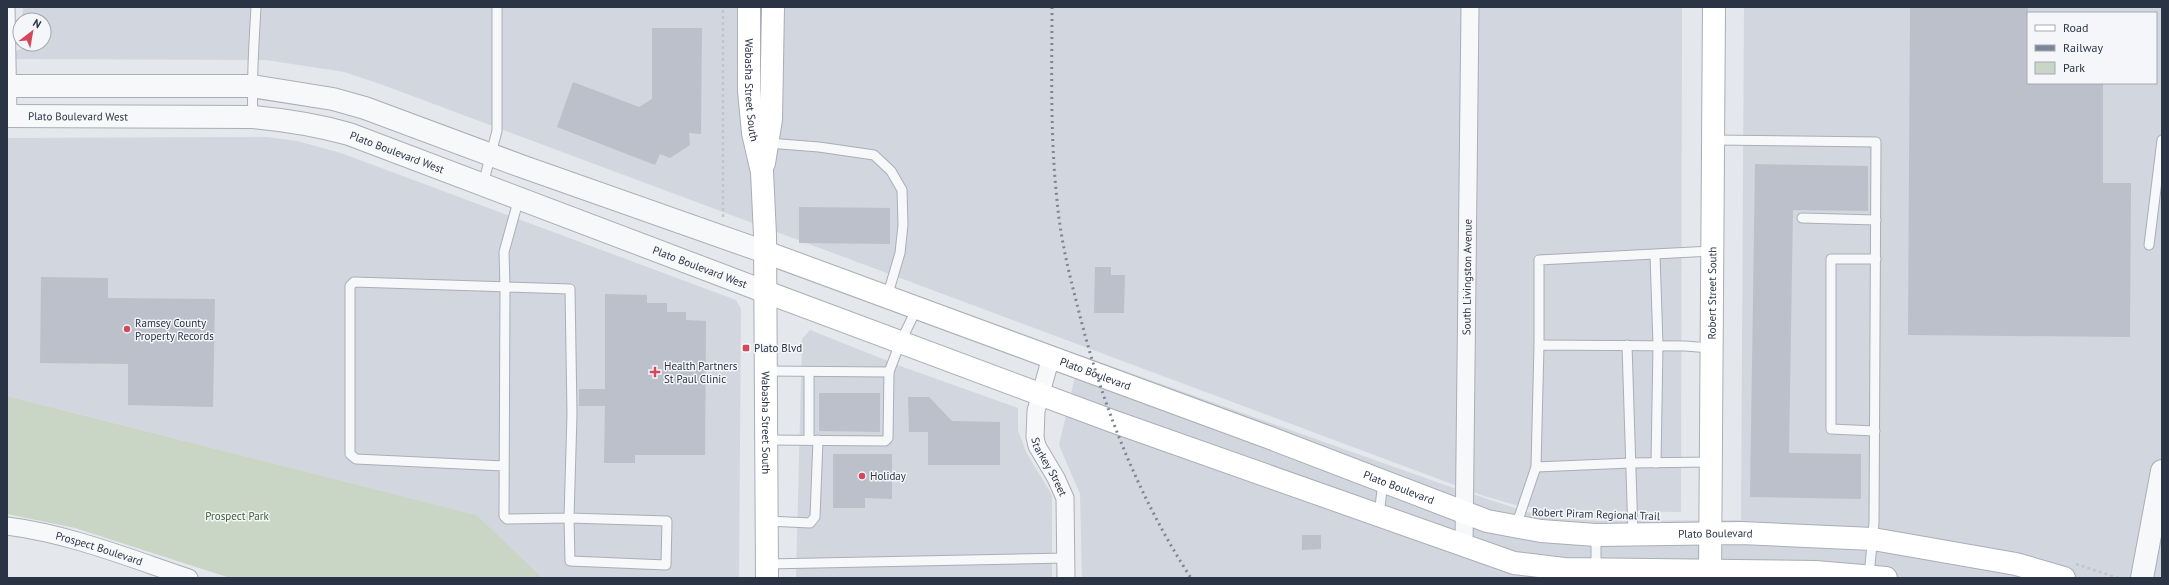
<svg xmlns="http://www.w3.org/2000/svg" width="2169" height="585" font-family="'PT Sans',sans-serif">
	<style>
		.built { fill: #d2d6de; fill-rule: evenodd }
		.green { fill: #c9d6c5 }
		.building { fill: #bbc0ca }
		.lines { fill: none; stroke-linecap: round; stroke-linejoin: round }
		.service-casing { stroke: #a9aeb7; stroke-width: 11 }
		.minor-casing { stroke: #a9aeb7; stroke-width: 19 }
		.tertiary-casing { stroke: #a9aeb7; stroke-width: 24 }
		.secondary-casing { stroke: #a9aeb7; stroke-width: 24 }
		.path { stroke: #c2c5cb; stroke-width: 2.5; stroke-dasharray: 3 3; stroke-linecap: butt }
		.service { stroke: #f7f8fa; stroke-width: 9 }
		.minor { stroke: #f7f8fa; stroke-width: 17 }
		.tertiary { stroke: #f7f8fa; stroke-width: 22 }
		.secondary { stroke: #fff; stroke-width: 22 }
		.rail { stroke: #7d8696; stroke-width: 3; stroke-dasharray: 2 4; stroke-linecap: butt }
		.poi-dot { fill: #d1495b; stroke: #f4f6f9; stroke-width: 1.5 }
		.labels { text-anchor: middle; dominant-baseline: central; stroke-width: 3; stroke-linejoin: round; paint-order: stroke }
		.street-label { font-size: 11px; fill: #2b3445; stroke: #f4f6f9 }
		.poi-label { font-size: 11px; fill: #2b3445; stroke: #f4f6f9; text-anchor: start }
		.park-label { font-size: 11px; fill: #3f6138; stroke: #f4f6f9 }
	</style>
	<rect width="100%" height="100%" fill="#e4e7ec"/>
	<g class="built">
		<polygon points="23,7 1682,7 1681,512 1553,510 1519,506 1484,496 383,85 344,72 266,60 8,59 8,138 266,137 297,141 341,153 736,300 741,309 739,578 543,578 477,515 7,396 7,54 22,49 22,44 44,44 44,20 22,20"/>
		<path d="M1744,7H2162V578H1082L1080,494L1059,445L1080,355L1442,484L1545,518L1600,521L1741,520ZM2028,13H2156V83H2028Z"/>
		<polygon points="810,330 903,367 1018,408 1018,430 1026,452 1052,495 1052,578 796,578 802,339"/>
	</g>
	<polygon class="green" points="7,396 477,515 543,578 230,578 75,528 7,514"/>
	<g class="building">
		<polygon points="1910,7 2028,7 2028,83 2103,83 2103,183 2131,183 2130,337 1908,335"/>
		<polygon points="652,28 702,28 701,134 689,133 690,145 670,158 660,154 655,165 557,127 573,82 639,107 652,99"/>
		<polygon points="1755,164 1868,166 1868,211 1793,210 1789,453 1861,454 1861,499 1750,497"/>
		<polygon points="799,207 890,208 890,244 799,243"/>
		<polygon points="1095,267 1111,267 1111,275 1125,275 1124,313 1094,313"/>
		<polygon points="41,277 108,278 108,298 215,299 213,407 128,405 128,364 40,363"/>
		<polygon points="605,294 647,295 647,303 667,303 667,312 686,312 686,320 706,321 705,455 635,455 635,463 604,463 605,406 579,406 579,389 605,389"/>
		<polygon points="819,393 880,393 880,432 819,431"/>
		<polygon points="908,397 929,397 952,421 1000,422 1000,465 928,465 928,432 909,432"/>
		<polygon points="833,454 892,454 892,499 865,498 865,508 833,508"/>
		<polygon points="1302,535 1321,535 1321,549 1302,550"/>
	</g>
	<g class="lines">
		<defs>
			<g id="service">
				<polyline points="10,7 12,116"/>
				<path d="M253,117C251,80 254,44 256,7"/>
				<polyline points="1713,140 1876,142 1874,523 1869,576"/>
				<polyline points="768,143 819,147 874,155 891,171 902,190 903,225 900,253 887,297"/>
				<polyline points="483,184 497,131 497,7"/>
				<polyline points="1802,218 1876,220"/>
				<polyline points="2149,245 2162,140"/>
				<polyline points="1655,255 1658,345 1656,463"/>
				<polyline points="1539,345 1539,260 1712,251"/>
				<polyline points="1627,345 1633,534"/>
				<polyline points="766,371 889,372"/>
				<polyline points="1875,431 1831,429 1831,259 1876,259"/>
				<polyline points="766,440 885,441 888,438 889,372 900,343 917,308"/>
				<polyline points="809,440 809,372"/>
				<polyline points="504,466 356,459 350,454 350,286 354,282 570,289 572,414 569,518 507,519 504,516 505,287 504,252 519,198"/>
				<polyline points="1536,467 1631,463 1711,462"/>
				<polyline points="1379,515 1383,482"/>
				<polygon points="569,518 667,521 666,565 570,561"/>
				<polyline points="767,521 810,523 815,517 818,440"/>
				<polyline points="1516,526 1536,467 1539,345 1685,346 1711,348"/>
				<polyline points="767,564 1066,558"/>
				<polyline points="1596,569 1596,535"/>
			</g>
			<g id="minor">
				<path id="s1" d="M1051,357L1036,411L1035,437L1037,446L1056,478L1065,498L1066,578"/>
				<path id="s2" d="M7,526C70,534 129,558 189,578"/>
				<path id="s3" d="M1464,546L1470,7"/>
			</g>
			<g id="tertiary">
				<polyline points="7,86 251,86 333,99 365,108 521,166 765,252"/>
				<path id="s4" d="M7,116L253,117C286,120 317,125 349,134L766,292"/>
				<polyline points="2142,578 2162,471"/>
			</g>
			<g id="secondary">
				<path id="s5" d="M749,7V91L753,133L762,172L765,235L767,578"/>
				<polyline points="764,163 771,119 773,7"/>
				<path id="s6" d="M765,252L1273,439L1487,521L1541,531L1596,535L1741,533L1873,539L2016,564L2064,578"/>
				<polyline points="766,292 1112,421 1514,563 1564,569 1815,572 1886,578"/>
				<path id="s7" d="M1710,578L1714,7"/>
			</g>
		</defs>
		<use href="#service" class="service-casing"/>
		<use href="#minor" class="minor-casing"/>
		<use href="#tertiary" class="tertiary-casing"/>
		<use href="#secondary" class="secondary-casing"/>
		<g class="path">
			<polyline points="723,217 723,7"/>
			<polyline points="2076,564 2118,578"/>
		</g>
		<use href="#service" class="service"/>
		<use href="#minor" class="minor"/>
		<use href="#tertiary" class="tertiary"/>
		<use href="#secondary" class="secondary"/>
		<path class="rail" d="M1052,7C1052,71 1050,136 1057,200C1060,235 1068,270 1077,304C1100,399 1137,495 1191,578"/>
	</g>
	<g class="poi-dot">
		<circle cx="127" cy="329" r="4"/>
		<rect x="742" y="344" width="8" height="8" rx="2"/>
		<path d="M653 366h4v4h4v4h-4v4h-4v-4h-4v-4h4z"/>
		<circle cx="862" cy="476" r="4"/>
	</g>
	<g class="labels">
		<g class="street-label">
			<text stroke="none"><textPath href="#s5" startOffset="83">Wabasha Street South</textPath></text>
			<text stroke="none"><textPath href="#s4" startOffset="71">Plato Boulevard West</textPath></text>
			<text stroke="none"><textPath href="#s4" startOffset="395">Plato Boulevard West</textPath></text>
			<text stroke="none"><textPath href="#s4" startOffset="719">Plato Boulevard West</textPath></text>
			<text stroke="none"><textPath href="#s3" startOffset="269">South Livingston Avenue</textPath></text>
			<text stroke="none"><textPath href="#s7" startOffset="285">Robert Street South</textPath></text>
			<text stroke="none"><textPath href="#s6" startOffset="352">Plato Boulevard</textPath></text>
			<text stroke="none"><textPath href="#s5" startOffset="417">Wabasha Street South</textPath></text>
			<text stroke="none"><textPath href="#s1" startOffset="115">Starkey Street</textPath></text>
			<text stroke="none"><textPath href="#s6" startOffset="676">Plato Boulevard</textPath></text>
			<text transform="translate(1596 514) rotate(2)">Robert Piram Regional Trail</text>
			<text stroke="none"><textPath href="#s6" startOffset="1000">Plato Boulevard</textPath></text>
			<text stroke="none"><textPath href="#s2" startOffset="95">Prospect Boulevard</textPath></text>
		</g>
		<g class="poi-label">
			<text x="135" y="323">Ramsey County<tspan x="135" dy="13">Property Records</tspan></text>
			<text x="754" y="348">Plato Blvd</text>
			<text x="664" y="366">Health Partners<tspan x="664" dy="13">St Paul Clinic</tspan></text>
			<text x="870" y="476">Holiday</text>
		</g>
		<g class="park-label">
			<text x="237" y="516">Prospect Park</text>
		</g>
	</g>
	<rect width="2169" height="585" fill="none" stroke="#2b3445" stroke-width="16"/>
	<rect x="2027" y="12" width="130" height="72" fill="#f4f6f9" stroke="#a4a8b1"/>
	<rect x="2035" y="25" width="20" height="6" fill="#ffffff" stroke="#a4a8b1"/>
	<text x="2063" y="32" font-size="12" fill="#2b3445">Road</text>
	<rect x="2035" y="45" width="20" height="6" fill="#7d8696" stroke="#a4a8b1"/>
	<text x="2063" y="52" font-size="12" fill="#2b3445">Railway</text>
	<rect x="2035" y="62" width="20" height="12" fill="#c9d6c5" stroke="#a4a8b1"/>
	<text x="2063" y="72" font-size="12" fill="#2b3445">Park</text>
	<g transform="translate(32 32) rotate(31)"><circle r="19" fill="#f4f6f9" stroke="#a4a8b1"/>
	<path d="M0-3L7 15L0 10L-7 15Z" fill="#d1495b"/>
	<text y="-6" font-size="11" font-weight="bold" text-anchor="middle" fill="#2b3445">N</text>
	</g>
</svg>
